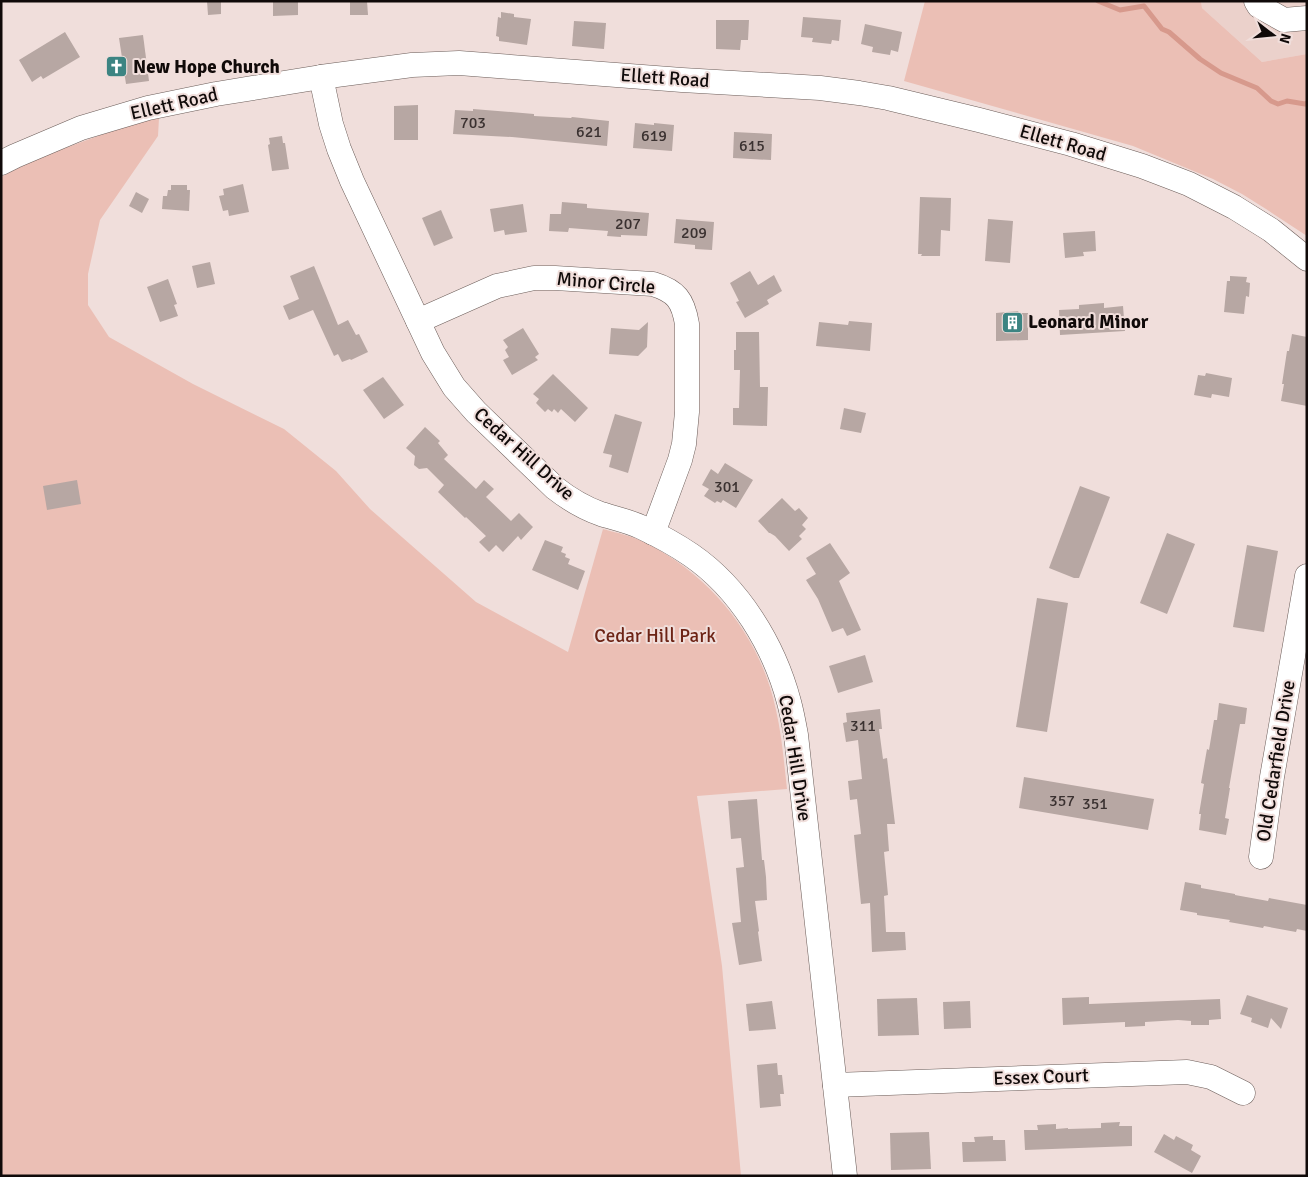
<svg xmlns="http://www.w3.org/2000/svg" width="1308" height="1177" font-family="Signika,sans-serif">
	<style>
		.built { fill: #ebd1cb }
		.green { fill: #ebbfb5 }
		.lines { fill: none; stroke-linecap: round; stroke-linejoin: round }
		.stream { stroke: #d7998c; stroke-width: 5 }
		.building { fill: #b7a7a3 }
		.minor-casing { stroke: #6b5d59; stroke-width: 25 }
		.minor { stroke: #fff; stroke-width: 24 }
		.labels { text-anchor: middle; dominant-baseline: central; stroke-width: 4; stroke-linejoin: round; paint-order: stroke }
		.number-label { font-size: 16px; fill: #3a3130 }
		.poi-label { font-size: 19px; font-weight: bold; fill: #100a09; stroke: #f0dedb; text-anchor: start }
		.street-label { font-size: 19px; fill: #100a09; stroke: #f0dedb }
		.park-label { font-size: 19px; fill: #6d2416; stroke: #f0dedb }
	</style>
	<rect width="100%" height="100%" fill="#f0dedb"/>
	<polygon class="built" points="1201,1 1307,1 1307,54 1262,62 1202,8"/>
	<g class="green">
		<polygon points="925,1 1201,1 1202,8 1262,62 1307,54 1307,236 1266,209 1242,194 1213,179 1133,146 904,81"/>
		<path d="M159,118L158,136L100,220L88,274V305L109,337L193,384L284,429L336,471L370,509L476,602L568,652L603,529C617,533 633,536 646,543C712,576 761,638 776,710C782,736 784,763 787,789L697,796L722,966L741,1176H1V177L38,158L136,122Z"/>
	</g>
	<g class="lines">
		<polyline class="stream" points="1098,1 1120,10 1144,6 1162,29 1169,32 1200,59 1221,73 1257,88 1271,101 1278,104 1287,101 1305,104 1307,103"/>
	</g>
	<g class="building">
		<polygon points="207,1 221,1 221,14 208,15"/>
		<polygon points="273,1 298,1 298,15 273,16"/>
		<polygon points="350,1 367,1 368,15 350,15"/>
		<polygon points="501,12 514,14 514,17 531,19 527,45 499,41 499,37 496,36 498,17 501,18"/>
		<polygon points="803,17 841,20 839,41 832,40 831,44 812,42 813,38 801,37"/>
		<polygon points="716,20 749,20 748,40 741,40 740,50 716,49"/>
		<polygon points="574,21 606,23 604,49 572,46"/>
		<polygon points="865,24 902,32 898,52 891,50 890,55 872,52 873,47 861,44"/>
		<polygon points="65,32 80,57 43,79 41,76 32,82 19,60"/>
		<polygon points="143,35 149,81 126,84 119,38"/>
		<polygon points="418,105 418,140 394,140 394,106"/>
		<polygon points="473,109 534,114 534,116 571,118 572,117 609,121 607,146 512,137 453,134 455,110 473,111"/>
		<polygon points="635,123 654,125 654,123 674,125 672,151 633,148"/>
		<polygon points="734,132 772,134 771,160 733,158"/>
		<polygon points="282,136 283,143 285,143 289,169 272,171 268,145 270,144 269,138"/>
		<polygon points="243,184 249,212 229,216 228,210 223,211 219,196 224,195 223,189"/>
		<polygon points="171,185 187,185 187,190 190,190 189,211 162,209 163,196 167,196 168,190 171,190"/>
		<polygon points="136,192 149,199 142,213 129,206"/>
		<polygon points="920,197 951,198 950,231 941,230 940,256 921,256 922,254 918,254"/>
		<polygon points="562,202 587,204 587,208 649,213 647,236 621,235 621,237 607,236 608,231 569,228 568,232 549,231 550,214 561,214"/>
		<polygon points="523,204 527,232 505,235 504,230 494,232 490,209"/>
		<polygon points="441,210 453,238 434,246 422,218"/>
		<polygon points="676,219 714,222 712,250 695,249 695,245 674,243"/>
		<polygon points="988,219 1013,221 1010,263 985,261"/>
		<polygon points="1095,231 1096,251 1083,252 1084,256 1065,258 1063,233"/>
		<polygon points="210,262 215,284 197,288 192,266"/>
		<polygon points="314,266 338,325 348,320 356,335 359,334 368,352 351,360 350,359 342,362 338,354 334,356 313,310 289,320 283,306 299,299 290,276"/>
		<polygon points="750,271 758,285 774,275 782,291 767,300 769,304 745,318 736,302 739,301 730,283"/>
		<polygon points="1230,276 1247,277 1246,282 1250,283 1249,297 1246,296 1244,314 1224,312 1227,281 1230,281"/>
		<polygon points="168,279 177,304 174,305 178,316 160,322 147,287"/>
		<polygon points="1104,303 1104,308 1123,306 1125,331 1060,335 1059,310 1079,309 1079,305"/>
		<polygon points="1018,311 1019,313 1028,313 1028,340 996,341 996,313"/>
		<polygon points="849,321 872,323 870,351 816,346 819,322 848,325"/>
		<polygon points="648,322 647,347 638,356 609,354 611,328 639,330"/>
		<polygon points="523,328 539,354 535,357 538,360 512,375 503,360 509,357 505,350 508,347 503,340"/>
		<polygon points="736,332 759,332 760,387 768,387 767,426 733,425 733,408 739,408 740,370 734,370 734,350 736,350"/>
		<polygon points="1292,334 1307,337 1307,406 1281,401 1284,384 1282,384 1287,351 1289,351"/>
		<polygon points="1206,373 1232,378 1229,397 1212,394 1211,398 1194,395 1198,375 1205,376"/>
		<polygon points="553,374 588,408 575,422 561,409 558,413 554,409 552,412 548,409 545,412 536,403 539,399 533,394"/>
		<polygon points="383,377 404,405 384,419 363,390"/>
		<polygon points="844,408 866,413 861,433 840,429"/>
		<polygon points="615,414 642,422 628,473 609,467 612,455 603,453"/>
		<polygon points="425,427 440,441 438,443 448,455 444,459 476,489 484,480 494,489 486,497 511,521 519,513 533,527 521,540 518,536 503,552 496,545 489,552 479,542 486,536 466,517 465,518 438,492 444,485 427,468 419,469 414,465 415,456 406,448"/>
		<polygon points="725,463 753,480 736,508 723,500 721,503 717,501 715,503 704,496 709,489 702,485 711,469 718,474"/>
		<polygon points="77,480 81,504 47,510 43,486"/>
		<polygon points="1080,486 1110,497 1079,578 1074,578 1049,568"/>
		<polygon points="782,498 795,511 799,508 808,518 802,525 806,529 799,536 802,539 789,551 775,536 770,533 769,533 758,521"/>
		<polygon points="1167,533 1195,544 1167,614 1140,603"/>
		<polygon points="545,540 563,547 561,552 566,554 565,557 570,559 568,564 585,571 578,590 532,570"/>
		<polygon points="830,543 850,573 839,581 861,630 847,636 843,628 832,632 818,599 806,580 816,574 806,558"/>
		<polygon points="1247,545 1278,551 1264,632 1233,627"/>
		<polygon points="1037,598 1068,603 1047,732 1016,727"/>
		<polygon points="865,655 873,682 838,693 829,666"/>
		<polygon points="1219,703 1247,708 1245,724 1240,724 1229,788 1230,788 1225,818 1229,819 1226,835 1199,830 1201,814 1199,814 1204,784 1201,783 1207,749 1209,750 1214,720 1217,720"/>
		<polygon points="880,709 882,729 879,729 883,759 887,758 895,824 887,824 889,851 884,852 888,895 884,896 886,932 905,932 906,950 872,952 870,903 861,904 855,846 854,835 861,834 857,799 850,800 848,781 862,779 858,740 846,742 843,723 847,722 846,713"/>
		<polygon points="1024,777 1154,799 1148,830 1019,808"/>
		<polygon points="757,799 762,860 764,860 766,877 767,900 755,901 759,931 758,932 762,961 739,965 732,923 741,922 736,868 744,867 741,838 731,839 728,801"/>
		<polygon points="1185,882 1201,885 1201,888 1235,894 1235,895 1268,901 1269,898 1307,905 1307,931 1297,929 1296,932 1264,926 1263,928 1229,922 1230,920 1197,915 1197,913 1180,910"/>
		<polygon points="1247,995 1288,1008 1281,1029 1271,1018 1268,1028 1251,1022 1252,1018 1240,1014"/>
		<polygon points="1089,997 1089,1004 1220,999 1221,1019 1209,1020 1209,1025 1191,1025 1191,1021 1178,1020 1145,1022 1145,1026 1125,1027 1125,1022 1063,1025 1062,998"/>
		<polygon points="917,998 919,1035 878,1036 877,999"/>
		<polygon points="772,1001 776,1029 749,1031 746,1004"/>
		<polygon points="970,1001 971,1028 944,1029 943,1002"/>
		<polygon points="777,1063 778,1075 782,1075 784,1094 780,1094 781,1106 760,1108 757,1065"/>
		<polygon points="1120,1122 1119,1126 1132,1126 1132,1146 1025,1150 1024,1130 1038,1130 1037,1125 1056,1124 1056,1129 1068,1128 1068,1129 1101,1128 1101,1123"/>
		<polygon points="929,1132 931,1169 891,1170 890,1133"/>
		<polygon points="1164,1134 1174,1140 1176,1136 1193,1145 1191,1150 1201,1156 1192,1173 1154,1152"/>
		<polygon points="993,1136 993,1140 1005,1140 1006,1161 963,1162 962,1142 975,1142 974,1137"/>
	</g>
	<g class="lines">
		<defs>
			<g id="minor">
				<polyline points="1256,1 1259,6 1284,20 1307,18"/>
				<path d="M321,77L331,124L339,149L352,181L433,353L454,387L476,412L555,488C569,499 584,508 601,514C614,518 628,521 641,527C658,535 675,544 691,555C739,588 774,645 789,702C792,713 794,724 796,735L845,1176"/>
				<polyline points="1,163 15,156 81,128 148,108 216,94 321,77 412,65 459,63 682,80 820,88 859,93 888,98 979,120 1071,144 1142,166 1189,184 1234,207 1271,230 1307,259"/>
				<path d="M418,321L497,286L534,278H555L653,284C676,291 683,300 687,324V412L684,444L680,460L653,533"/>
				<polyline points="1261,857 1272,777 1307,576"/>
				<polyline points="835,1085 1187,1072 1211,1077 1243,1093"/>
			</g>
		</defs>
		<use href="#minor" class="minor-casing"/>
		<use href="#minor" class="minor"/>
	</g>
	<defs>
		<symbol id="church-square" viewBox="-11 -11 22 22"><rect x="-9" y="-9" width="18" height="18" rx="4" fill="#3c8482" stroke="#f0dedb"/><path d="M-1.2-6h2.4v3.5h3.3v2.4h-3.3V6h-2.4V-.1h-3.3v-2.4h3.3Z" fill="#fff"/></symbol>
		<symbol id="building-square" viewBox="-11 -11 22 22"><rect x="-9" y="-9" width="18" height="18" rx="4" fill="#3c8482" stroke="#f0dedb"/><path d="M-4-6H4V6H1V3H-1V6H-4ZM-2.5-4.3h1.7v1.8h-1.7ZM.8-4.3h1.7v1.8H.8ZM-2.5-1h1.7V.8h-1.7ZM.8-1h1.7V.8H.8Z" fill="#fff"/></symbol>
	</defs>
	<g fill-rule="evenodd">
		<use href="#church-square" x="104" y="54" width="25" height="25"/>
		<use href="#building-square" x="1000" y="310" width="25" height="25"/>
	</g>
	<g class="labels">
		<g class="number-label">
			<text x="473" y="123">703</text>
			<text x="589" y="132">621</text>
			<text x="654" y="136">619</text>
			<text x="752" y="146">615</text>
			<text x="628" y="224">207</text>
			<text x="694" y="233">209</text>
			<text x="727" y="487">301</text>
			<text x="863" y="726">311</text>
			<text x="1062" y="801">357</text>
			<text x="1095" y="804">351</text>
		</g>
		<g class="poi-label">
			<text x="133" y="67">New Hope Church</text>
			<text x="1028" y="322">Leonard Minor</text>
		</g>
		<g class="street-label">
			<text transform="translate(665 78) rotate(4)">Ellett Road</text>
			<text transform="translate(174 104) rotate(-13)">Ellett Road</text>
			<text transform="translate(1063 143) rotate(16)">Ellett Road</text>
			<text transform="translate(606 283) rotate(5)">Minor Circle</text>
			<text transform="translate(524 454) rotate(42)">Cedar Hill Drive</text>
			<text transform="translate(795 758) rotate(81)">Cedar Hill Drive</text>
			<text transform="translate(1276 761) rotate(-81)">Old Cedarfield Drive</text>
			<text transform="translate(1041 1077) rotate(-2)">Essex Court</text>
		</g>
		<g class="park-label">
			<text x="655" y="636">Cedar Hill Park</text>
		</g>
	</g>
	<rect width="1308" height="1177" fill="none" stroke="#100a09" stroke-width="5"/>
	<g transform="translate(1273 35) rotate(106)" stroke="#f0dedb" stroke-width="4" paint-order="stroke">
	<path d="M0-4L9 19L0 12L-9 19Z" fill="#100a09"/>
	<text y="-8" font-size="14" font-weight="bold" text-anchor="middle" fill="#100a09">N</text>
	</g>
</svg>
